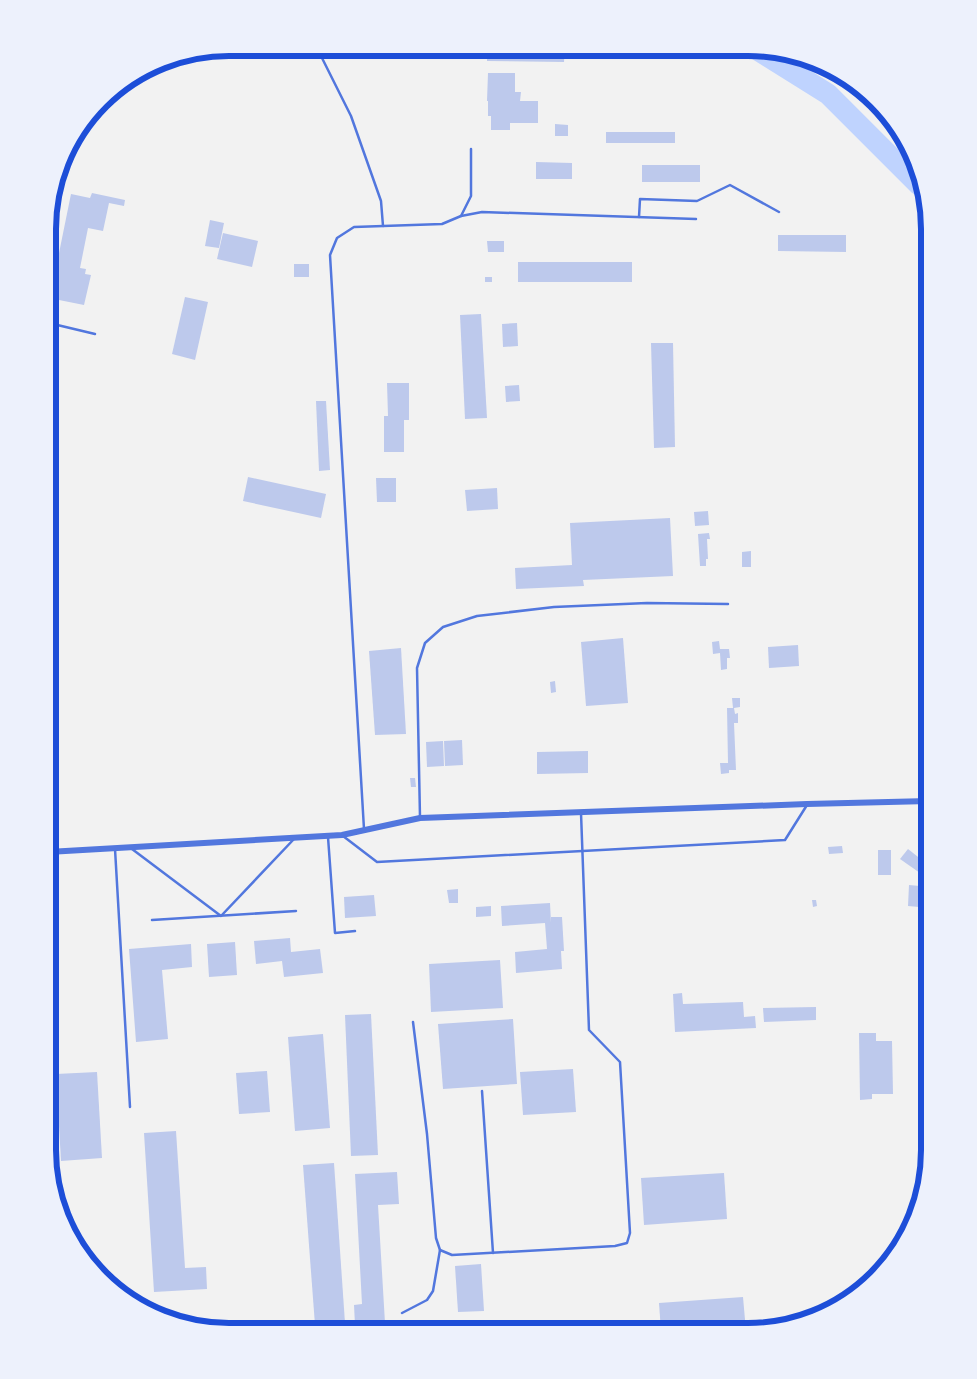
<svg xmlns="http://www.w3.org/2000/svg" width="977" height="1379" font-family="'PT Sans Narrow',sans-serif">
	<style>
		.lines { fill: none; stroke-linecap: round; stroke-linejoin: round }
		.river { stroke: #bfd3fe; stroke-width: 21 }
		.building { fill: #bdc9ec }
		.service { stroke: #5277de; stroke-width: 2.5 }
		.tertiary { stroke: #5277de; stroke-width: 6 }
		.rim { fill: none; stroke: #1d4ed8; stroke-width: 6 }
	</style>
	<rect width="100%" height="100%" fill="#f2f2f2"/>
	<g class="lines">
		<polyline class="river" points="756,49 828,94 919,185"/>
	</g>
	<g class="building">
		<polygon points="487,48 565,48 564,62 487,61"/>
		<polygon points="488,73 515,73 515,92 521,92 520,101 538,101 538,123 510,123 510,130 491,130 491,116 488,116 488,101 487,101"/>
		<polygon points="555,124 568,125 568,136 555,136"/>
		<rect x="606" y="132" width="69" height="11"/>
		<polygon points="536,162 572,163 572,179 536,179"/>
		<rect x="642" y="165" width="58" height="17"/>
		<polygon points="92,193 125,200 124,206 109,203 103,231 88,228 80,268 86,269 85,274 91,275 84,305 49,298 49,273 51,261 57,263 71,194 90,198"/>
		<polygon points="210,220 224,223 219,248 205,246"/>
		<polygon points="223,233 258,241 252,267 217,259"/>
		<polygon points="778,235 846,235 846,252 778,251"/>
		<polygon points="487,241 504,241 504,252 488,252"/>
		<rect x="518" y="262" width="114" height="20"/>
		<rect x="294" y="264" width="15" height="13"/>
		<rect x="485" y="277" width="7" height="5"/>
		<polygon points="185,297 208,302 195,360 172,354"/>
		<polygon points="481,314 487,418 465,419 460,315"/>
		<polygon points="517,323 518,346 503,347 502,324"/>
		<polygon points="651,343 673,343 675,447 654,448"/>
		<polygon points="387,383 409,383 409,420 404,420 404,452 384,452 384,416 388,416"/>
		<polygon points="519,385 520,401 506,402 505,386"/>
		<polygon points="316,401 326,401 330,470 319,471"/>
		<polygon points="248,477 326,494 321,518 243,501"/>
		<polygon points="376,478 396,478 396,502 377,502"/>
		<polygon points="497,488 498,509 467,511 465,490"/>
		<polygon points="708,511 709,525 695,526 694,512"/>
		<polygon points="670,518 673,576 583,580 584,586 516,589 515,568 572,565 570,523"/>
		<polygon points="709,533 710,539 707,539 708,559 706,559 706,566 700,566 698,534"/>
		<polygon points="751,551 751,567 742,567 742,552"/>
		<polygon points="623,638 628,703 586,706 581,642"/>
		<polygon points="719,641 720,649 729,649 730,658 727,658 727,669 721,670 720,653 713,654 712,642"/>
		<polygon points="798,645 799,666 769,668 768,647"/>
		<polygon points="401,648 406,734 375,735 369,651"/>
		<polygon points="555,681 556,692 551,693 550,682"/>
		<polygon points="732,698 740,698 740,707 734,708 735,714 738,713 738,723 734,723 736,770 729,770 729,773 721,774 720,763 728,763 727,708 733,708"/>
		<polygon points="462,740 463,765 445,766 444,741"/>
		<polygon points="443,741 444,766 427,767 426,742"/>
		<polygon points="588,751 588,773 537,774 537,752"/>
		<polygon points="410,778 415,778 416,787 411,787"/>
		<polygon points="842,846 843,853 829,854 828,847"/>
		<polygon points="908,849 927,864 920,873 900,859"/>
		<rect x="878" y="850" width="13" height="25"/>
		<polygon points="909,885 920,886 920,890 929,891 929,912 919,912 919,907 908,906"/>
		<polygon points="458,889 458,903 449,903 447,890"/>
		<polygon points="374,895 376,916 345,918 344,897"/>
		<polygon points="812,900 816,900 817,906 813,907"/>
		<polygon points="550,903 551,923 551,917 562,917 564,951 561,951 562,969 516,973 515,952 547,949 545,923 502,926 501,906"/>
		<polygon points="491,906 491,916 476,917 476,907"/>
		<polygon points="290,938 291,952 320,949 323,973 284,977 282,961 256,964 254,941"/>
		<polygon points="235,942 237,975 209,977 207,944"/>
		<polygon points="191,944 192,967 162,970 168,1039 136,1042 129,949"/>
		<polygon points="500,960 503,1008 431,1012 429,964"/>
		<polygon points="682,993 683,1004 743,1002 744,1017 755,1016 756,1028 675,1032 673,994"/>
		<polygon points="816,1007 816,1020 764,1022 763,1008"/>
		<polygon points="371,1014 378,1155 351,1156 345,1015"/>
		<polygon points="513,1019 517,1084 443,1089 438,1024"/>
		<polygon points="859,1033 876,1033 876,1041 892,1041 893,1094 872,1094 872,1099 860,1100"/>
		<polygon points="323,1034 330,1128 295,1131 288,1037"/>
		<polygon points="573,1069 576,1112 523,1115 520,1072"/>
		<polygon points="267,1071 270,1112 239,1114 236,1073"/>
		<polygon points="97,1072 102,1158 61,1161 56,1074"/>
		<polygon points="176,1131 185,1268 206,1267 207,1289 154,1292 144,1133"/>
		<polygon points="334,1163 345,1323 315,1325 303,1165"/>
		<polygon points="397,1172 399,1204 378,1205 385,1323 355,1325 354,1305 362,1304 355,1174"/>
		<polygon points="724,1173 727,1219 644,1225 641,1178"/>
		<polygon points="481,1264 484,1311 458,1312 455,1266"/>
		<polygon points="743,1297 746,1331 661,1331 659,1303"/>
		<polygon points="485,1322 485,1331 433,1331 433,1325"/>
		<polygon points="401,1325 409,1325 410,1331 401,1331"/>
	</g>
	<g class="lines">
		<g class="service">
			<polyline points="317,48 351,116 381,201 383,226"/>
			<polyline points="461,216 482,212 696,219"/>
			<polyline points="639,217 640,199 697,201 730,185 779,212"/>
			<polyline points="49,323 95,334"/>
			<polyline points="420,817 417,668 425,643 443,627 477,616 554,607 647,603 728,604"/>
			<polyline points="364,829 330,255 337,238 354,227 442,224 461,216 471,196 471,149"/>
			<polyline points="343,836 377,862 785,840 807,805"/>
			<polyline points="328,837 335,933 355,931"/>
			<polyline points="115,849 130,1107"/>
			<polyline points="132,849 221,916 294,839"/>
			<polyline points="152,920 296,911"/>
			<polyline points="413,1022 427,1134 436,1238 440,1250 452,1255 615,1246 627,1243 630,1233 620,1062 589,1030 581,813"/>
			<polyline points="482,1091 493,1253"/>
			<polyline points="402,1313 427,1300 433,1291 440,1250"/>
		</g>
		<polyline class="tertiary" points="48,852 342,835 420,818 807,804 929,801"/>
	</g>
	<path d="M0 0H977V1379H0ZM229 56H748A173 173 0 0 1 921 229V1150A173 173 0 0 1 748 1323H229A173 173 0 0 1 56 1150V229A173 173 0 0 1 229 56Z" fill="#edf1fc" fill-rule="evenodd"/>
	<path class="rim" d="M229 56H748A173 173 0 0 1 921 229V1150A173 173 0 0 1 748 1323H229A173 173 0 0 1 56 1150V229A173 173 0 0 1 229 56Z"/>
</svg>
